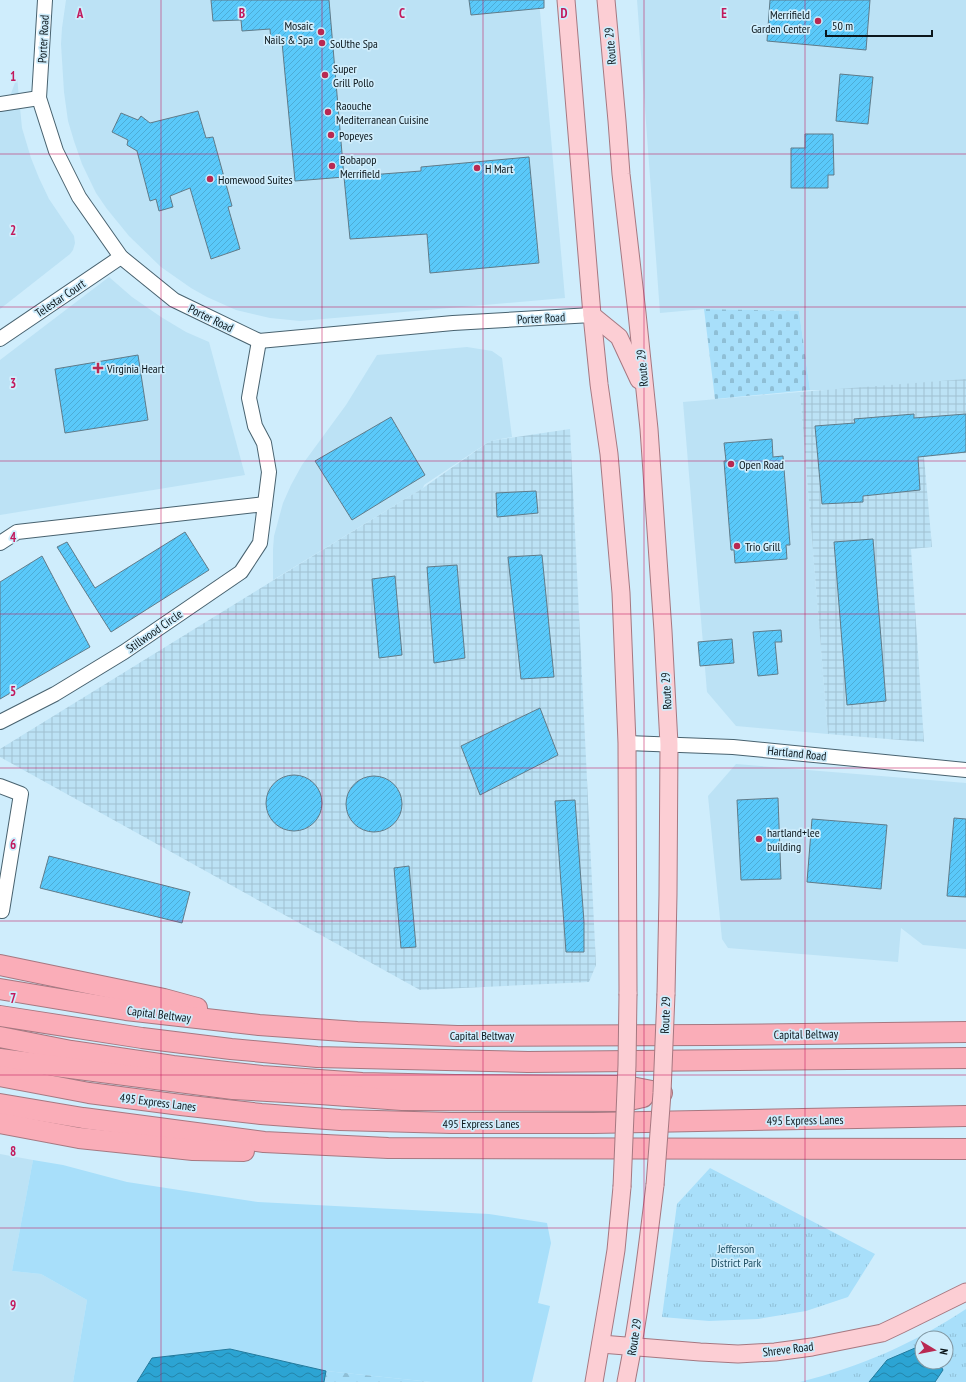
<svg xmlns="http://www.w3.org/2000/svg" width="966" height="1382" font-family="'PT Sans Narrow',sans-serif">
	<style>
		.built { fill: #bce2f5 }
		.industrial { fill: url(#industrial-grid) }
		.grass { fill: #a8dffa }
		.forest { fill: url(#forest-firs) }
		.cemetery { fill: url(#cemetery-stones) }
		.park { fill: url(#park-tufts); fill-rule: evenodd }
		.water { fill: url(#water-waves); stroke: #22799c }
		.building { fill: url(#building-hatch); stroke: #607b89 }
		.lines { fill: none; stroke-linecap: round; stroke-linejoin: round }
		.minor-casing { stroke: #48626f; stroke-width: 16 }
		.major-casing { stroke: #a67881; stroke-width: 19 }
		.highway-casing { stroke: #a67881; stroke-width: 22 }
		.minor { stroke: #fff; stroke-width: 14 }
		.major { stroke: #fcced4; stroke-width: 17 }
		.highway { stroke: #faadb8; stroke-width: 20 }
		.major-bridge-casing { stroke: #a67881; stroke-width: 19; stroke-linecap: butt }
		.major-bridge { stroke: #fcced4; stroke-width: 17 }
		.grid { fill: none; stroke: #c2185b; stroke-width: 1; stroke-opacity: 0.55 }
		.poi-dot { fill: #b92952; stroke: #cfedfc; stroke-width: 1.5 }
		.labels { text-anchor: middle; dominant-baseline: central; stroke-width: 3.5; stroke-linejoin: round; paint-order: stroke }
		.poi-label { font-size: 12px; fill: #0b161b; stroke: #cfedfc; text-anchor: start }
		.street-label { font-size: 12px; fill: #0b161b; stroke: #cfedfc }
		.park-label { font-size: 12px; fill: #1f4e62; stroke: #cfedfc }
		.grid-label { font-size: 13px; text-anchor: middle; font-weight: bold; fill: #c2185b; stroke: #cfedfc; stroke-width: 3.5; stroke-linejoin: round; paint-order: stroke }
	</style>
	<defs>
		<pattern id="industrial-grid" width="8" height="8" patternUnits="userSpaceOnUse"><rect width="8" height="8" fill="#bce2f5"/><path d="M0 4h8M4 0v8" fill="none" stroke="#a0c1d1"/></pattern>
		<pattern id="forest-firs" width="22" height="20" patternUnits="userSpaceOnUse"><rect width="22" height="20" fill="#a8dffa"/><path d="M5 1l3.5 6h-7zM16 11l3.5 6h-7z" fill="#8fbfd6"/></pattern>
		<pattern id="cemetery-stones" width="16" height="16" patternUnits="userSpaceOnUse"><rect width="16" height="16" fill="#a8dffa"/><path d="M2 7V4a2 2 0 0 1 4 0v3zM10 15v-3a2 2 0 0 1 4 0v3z" fill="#8fbfd6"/></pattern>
		<pattern id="park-tufts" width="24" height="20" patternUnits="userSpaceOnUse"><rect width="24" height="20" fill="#a8dffa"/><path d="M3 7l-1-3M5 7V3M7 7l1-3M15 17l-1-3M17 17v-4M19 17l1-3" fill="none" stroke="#8fbfd6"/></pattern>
		<pattern id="water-waves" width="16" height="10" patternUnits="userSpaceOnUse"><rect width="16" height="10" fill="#2ca4d3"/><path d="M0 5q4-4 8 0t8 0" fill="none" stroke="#2485aa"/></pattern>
		<pattern id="building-hatch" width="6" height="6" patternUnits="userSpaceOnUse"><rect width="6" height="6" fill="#5ac9fa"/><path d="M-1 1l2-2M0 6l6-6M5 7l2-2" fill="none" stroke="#4dacd6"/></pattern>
	</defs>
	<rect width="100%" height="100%" fill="#cfedfc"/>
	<g class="built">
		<polygon points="66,0 539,0 565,298 300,321 270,318 236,310 207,297 191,288 161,267 129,236 107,209 96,193 82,164 74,141 68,121 64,92 61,44 62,28"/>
		<polygon points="637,0 966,0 966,391 810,390 799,311 704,309 660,313"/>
		<polygon points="17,77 22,128 31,158 39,178 49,199 74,236 75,243 73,250 70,254 0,309 0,103 8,102"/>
		<polygon points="109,277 132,297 161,317 186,332 209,342 245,475 0,515 0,360"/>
		<polygon points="467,347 492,351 502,358 512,437 490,441 424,485 423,488 273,580 273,549 274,536 283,503 291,485 302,465 346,405 377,355"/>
		<polygon points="800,392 828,734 736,726 707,692 683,402"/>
		<polygon points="736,764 966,783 966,949 923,945 901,928 898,962 728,948 722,939 708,796"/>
		<polygon points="0,1154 33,1160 12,1271 41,1274 87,1300 73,1382 0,1382"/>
	</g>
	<g class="industrial">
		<polygon points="966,379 966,453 924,457 932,547 911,549 924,742 828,734 800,392"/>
		<polygon points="570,429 596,965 589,982 420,990 0,757 0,749 423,488 490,441"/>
	</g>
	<polygon class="grass" points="33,1160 63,1165 127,1182 258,1202 489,1214 547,1223 551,1243 538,1303 550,1306 532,1382 431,1382 326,1371 230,1349 152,1358 137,1382 73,1382 87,1300 41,1274 12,1271"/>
	<polygon class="forest" points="326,1371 431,1382 324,1382"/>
	<polygon class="cemetery" points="704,309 799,311 810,390 715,399"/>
	<g class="park">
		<polygon points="710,1168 875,1254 848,1297 806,1311 758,1319 709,1321 662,1317 677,1204"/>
		<path d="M966,1309V1382H800C860,1367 915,1343 966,1309ZM922,1338H946V1362H922Z"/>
	</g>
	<g class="water">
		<polygon points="922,1345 922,1362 934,1362 934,1363 940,1364 943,1370 935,1382 869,1382 887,1360"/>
		<polygon points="230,1349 326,1371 324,1382 137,1382 152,1358"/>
	</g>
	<g class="building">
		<polygon points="211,0 329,0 344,177 295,181 282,42 271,43 270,29 242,31 241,20 213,21"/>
		<polygon points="469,0 544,0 544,8 471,15"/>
		<polygon points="770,0 870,0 866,50 767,41"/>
		<polygon points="840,74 873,77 868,124 836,121"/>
		<polygon points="198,111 206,138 213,137 232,206 228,207 240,249 211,259 190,188 170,196 173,207 159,211 156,199 150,201 137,151 127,145 128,140 112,132 121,113 138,120 141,116 150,123"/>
		<polygon points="805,134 833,134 834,175 828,175 828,188 791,188 791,148 805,148"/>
		<polygon points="529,157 539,263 430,273 427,234 350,239 344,177 421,171 421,167"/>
		<polygon points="138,355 148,420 65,433 55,369"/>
		<polygon points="914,414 914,418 966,414 966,452 918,457 920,490 863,496 863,502 822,504 815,426 855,423 854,419"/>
		<polygon points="391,417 425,475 352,520 315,461"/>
		<polygon points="772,439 773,457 783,456 790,545 786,545 787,559 735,563 734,550 731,550 724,461 726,461 724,443"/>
		<polygon points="536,491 538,513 497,517 496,493"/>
		<polygon points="185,532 209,570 111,632 57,547 67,542 95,588"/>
		<polygon points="873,539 886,701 847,705 834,542"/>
		<polygon points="542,555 554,677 521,679 508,557"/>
		<polygon points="42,556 90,647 0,699 0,582"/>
		<polygon points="457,565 465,658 434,663 427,567"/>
		<polygon points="395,576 402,655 379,658 372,579"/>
		<polygon points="781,630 782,642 775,642 778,674 758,676 753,632"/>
		<polygon points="732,639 734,663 700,666 698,642"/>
		<polygon points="540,708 558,755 480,795 461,746"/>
		<circle cx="294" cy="803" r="28"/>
		<circle cx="374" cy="804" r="28"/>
		<polygon points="778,798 781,879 741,880 737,800"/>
		<polygon points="575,800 584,922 584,952 566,952 555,801"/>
		<polygon points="954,818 966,819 966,897 947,896"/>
		<polygon points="812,819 887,825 881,889 807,882"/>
		<polygon points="49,856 190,892 182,923 40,888"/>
		<polygon points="409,866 416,947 401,948 394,868"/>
	</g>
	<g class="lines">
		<defs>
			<g id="minor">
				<polyline points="45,0 39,98 56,151 79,197 121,257 174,300 259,341 453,323 592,315"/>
				<polyline points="0,104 39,98"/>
				<polyline points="0,339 121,257"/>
				<polyline points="259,341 249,398 255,426 264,443 269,472 265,504"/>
				<polyline points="0,543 17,532 265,504 260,543 241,572 124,652 55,694 0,722"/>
				<polyline points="627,743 733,747 966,770"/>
				<polyline points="0,786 21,794 2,911 0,910"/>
			</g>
			<g id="major">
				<polyline points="566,0 592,315 599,384 609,454 621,593 627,743 628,994"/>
				<polyline points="606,0 617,121 621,174 637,313 649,429 663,631 669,744 668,894 666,994"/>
				<polyline points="592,315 619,337 639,380"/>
				<polyline points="601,1344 700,1352 738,1354 775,1352 812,1347 882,1333 901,1324 966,1292"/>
				<polyline points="594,1382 609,1294 616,1250 622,1187"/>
				<path d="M626,1382C639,1317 647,1251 655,1185"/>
			</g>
			<g id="highway">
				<polyline points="0,965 164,999 197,1008"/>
				<polyline points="0,989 126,1010 259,1025 357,1032 457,1036 711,1035 966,1032"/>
				<polyline points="0,1016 142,1038 231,1049 317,1057 528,1062 966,1058"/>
				<polyline points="0,1037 71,1051 173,1066 262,1076 362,1083 455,1085 626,1086 662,1093"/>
				<polyline points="0,1059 233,1089 320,1094 402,1100 625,1101 643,1097"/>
				<polyline points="0,1076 89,1093 181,1105 261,1114 340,1120 451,1123 593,1123 966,1116"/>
				<polyline points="0,1104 83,1118 264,1142 388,1148 966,1149"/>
				<polyline points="0,1123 79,1138 193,1150 244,1151"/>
			</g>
		</defs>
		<use href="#minor" class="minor-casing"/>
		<use href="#major" class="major-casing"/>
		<use href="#highway" class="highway-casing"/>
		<use href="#minor" class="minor"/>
		<use href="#major" class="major"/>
		<use href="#highway" class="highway"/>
		<defs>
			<g id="major-bridge">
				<polyline points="655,1185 662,1093 666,994"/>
				<polyline points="622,1187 627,1065 628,994"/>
			</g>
		</defs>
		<use href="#major-bridge" class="major-bridge-casing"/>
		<use href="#major-bridge" class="major-bridge"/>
	</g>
	<path class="grid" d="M161,0V1382M322,0V1382M483,0V1382M644,0V1382M805,0V1382M0,154H966M0,307H966M0,461H966M0,614H966M0,768H966M0,921H966M0,1075H966M0,1228H966"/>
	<g class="poi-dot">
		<circle cx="818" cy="21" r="4"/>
		<circle cx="321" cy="32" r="4"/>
		<circle cx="322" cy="43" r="4"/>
		<circle cx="325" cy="75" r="4"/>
		<circle cx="328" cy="112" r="4"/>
		<circle cx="331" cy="135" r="4"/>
		<circle cx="332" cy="166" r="4"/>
		<circle cx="477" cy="168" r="4"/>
		<circle cx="210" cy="179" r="4"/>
		<path d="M96 362h4v4h4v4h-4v4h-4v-4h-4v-4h4z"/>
		<circle cx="731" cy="464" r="4"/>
		<circle cx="737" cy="546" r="4"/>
		<circle cx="759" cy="839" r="4"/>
	</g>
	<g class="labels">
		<g class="poi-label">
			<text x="810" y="14" text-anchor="end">Merrifield<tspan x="810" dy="14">Garden Center</tspan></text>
			<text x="313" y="25" text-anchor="end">Mosaic<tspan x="313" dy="14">Nails &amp; Spa</tspan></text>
			<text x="330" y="43">SoUthe Spa</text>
			<text x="333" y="68">Super<tspan x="333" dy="14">Grill Pollo</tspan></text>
			<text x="336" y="105">Raouche<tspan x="336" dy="14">Mediterranean Cuisine</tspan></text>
			<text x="339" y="135">Popeyes</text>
			<text x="340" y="159">Bobapop<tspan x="340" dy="14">Merrifield</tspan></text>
			<text x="485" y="168">H Mart</text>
			<text x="218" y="179">Homewood Suites</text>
			<text x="107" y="368">Virginia Heart</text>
			<text x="739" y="464">Open Road</text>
			<text x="745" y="546">Trio Grill</text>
			<text x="767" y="832">hartland+lee<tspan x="767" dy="14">building</tspan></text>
		</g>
		<g class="street-label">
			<text transform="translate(43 39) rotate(-87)">Porter Road</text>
			<text transform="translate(610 46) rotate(-95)">Route 29</text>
			<text transform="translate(60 298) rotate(-34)">Telestar Court</text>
			<text transform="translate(211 318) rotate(26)">Porter Road</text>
			<text transform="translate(541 318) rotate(-3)">Porter Road</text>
			<text transform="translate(642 368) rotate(-95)">Route 29</text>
			<text transform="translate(154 631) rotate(-35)">Stillwood Circle</text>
			<text transform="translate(666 691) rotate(-93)">Route 29</text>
			<text transform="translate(797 753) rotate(6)">Hartland Road</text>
			<text transform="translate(159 1014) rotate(7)">Capital Beltway</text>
			<text transform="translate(665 1015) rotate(-88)">Route 29</text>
			<text transform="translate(806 1034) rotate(-1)">Capital Beltway</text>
			<text x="482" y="1035">Capital Beltway</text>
			<text transform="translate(158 1102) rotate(7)">495 Express Lanes</text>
			<text transform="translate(805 1120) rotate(-1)">495 Express Lanes</text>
			<text x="481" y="1123">495 Express Lanes</text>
			<text transform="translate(634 1337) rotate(-81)">Route 29</text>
			<text transform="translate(788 1349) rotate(-7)">Shreve Road</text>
		</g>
		<g class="park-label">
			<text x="736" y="1248">Jefferson<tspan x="736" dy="14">District Park</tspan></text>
		</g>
	</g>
	<g class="grid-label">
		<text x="80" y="18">A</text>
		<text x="242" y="18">B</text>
		<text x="402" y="18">C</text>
		<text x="564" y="18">D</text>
		<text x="724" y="18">E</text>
		<text x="13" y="81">1</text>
		<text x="13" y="235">2</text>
		<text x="13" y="388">3</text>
		<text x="13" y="542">4</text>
		<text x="13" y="696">5</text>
		<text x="13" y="849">6</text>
		<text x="13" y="1003">7</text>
		<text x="13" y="1156">8</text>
		<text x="13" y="1310">9</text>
	</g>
	<g transform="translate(934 1350) rotate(100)"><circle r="19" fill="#cfedfc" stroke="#8197a2"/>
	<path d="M0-3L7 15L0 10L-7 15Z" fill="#b92952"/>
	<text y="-6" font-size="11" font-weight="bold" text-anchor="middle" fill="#0b161b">N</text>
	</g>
	<path d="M826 30v6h106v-6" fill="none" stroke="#0b161b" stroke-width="2"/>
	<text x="832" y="30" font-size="12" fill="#0b161b" stroke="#cfedfc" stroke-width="3" paint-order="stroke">50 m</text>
</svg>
